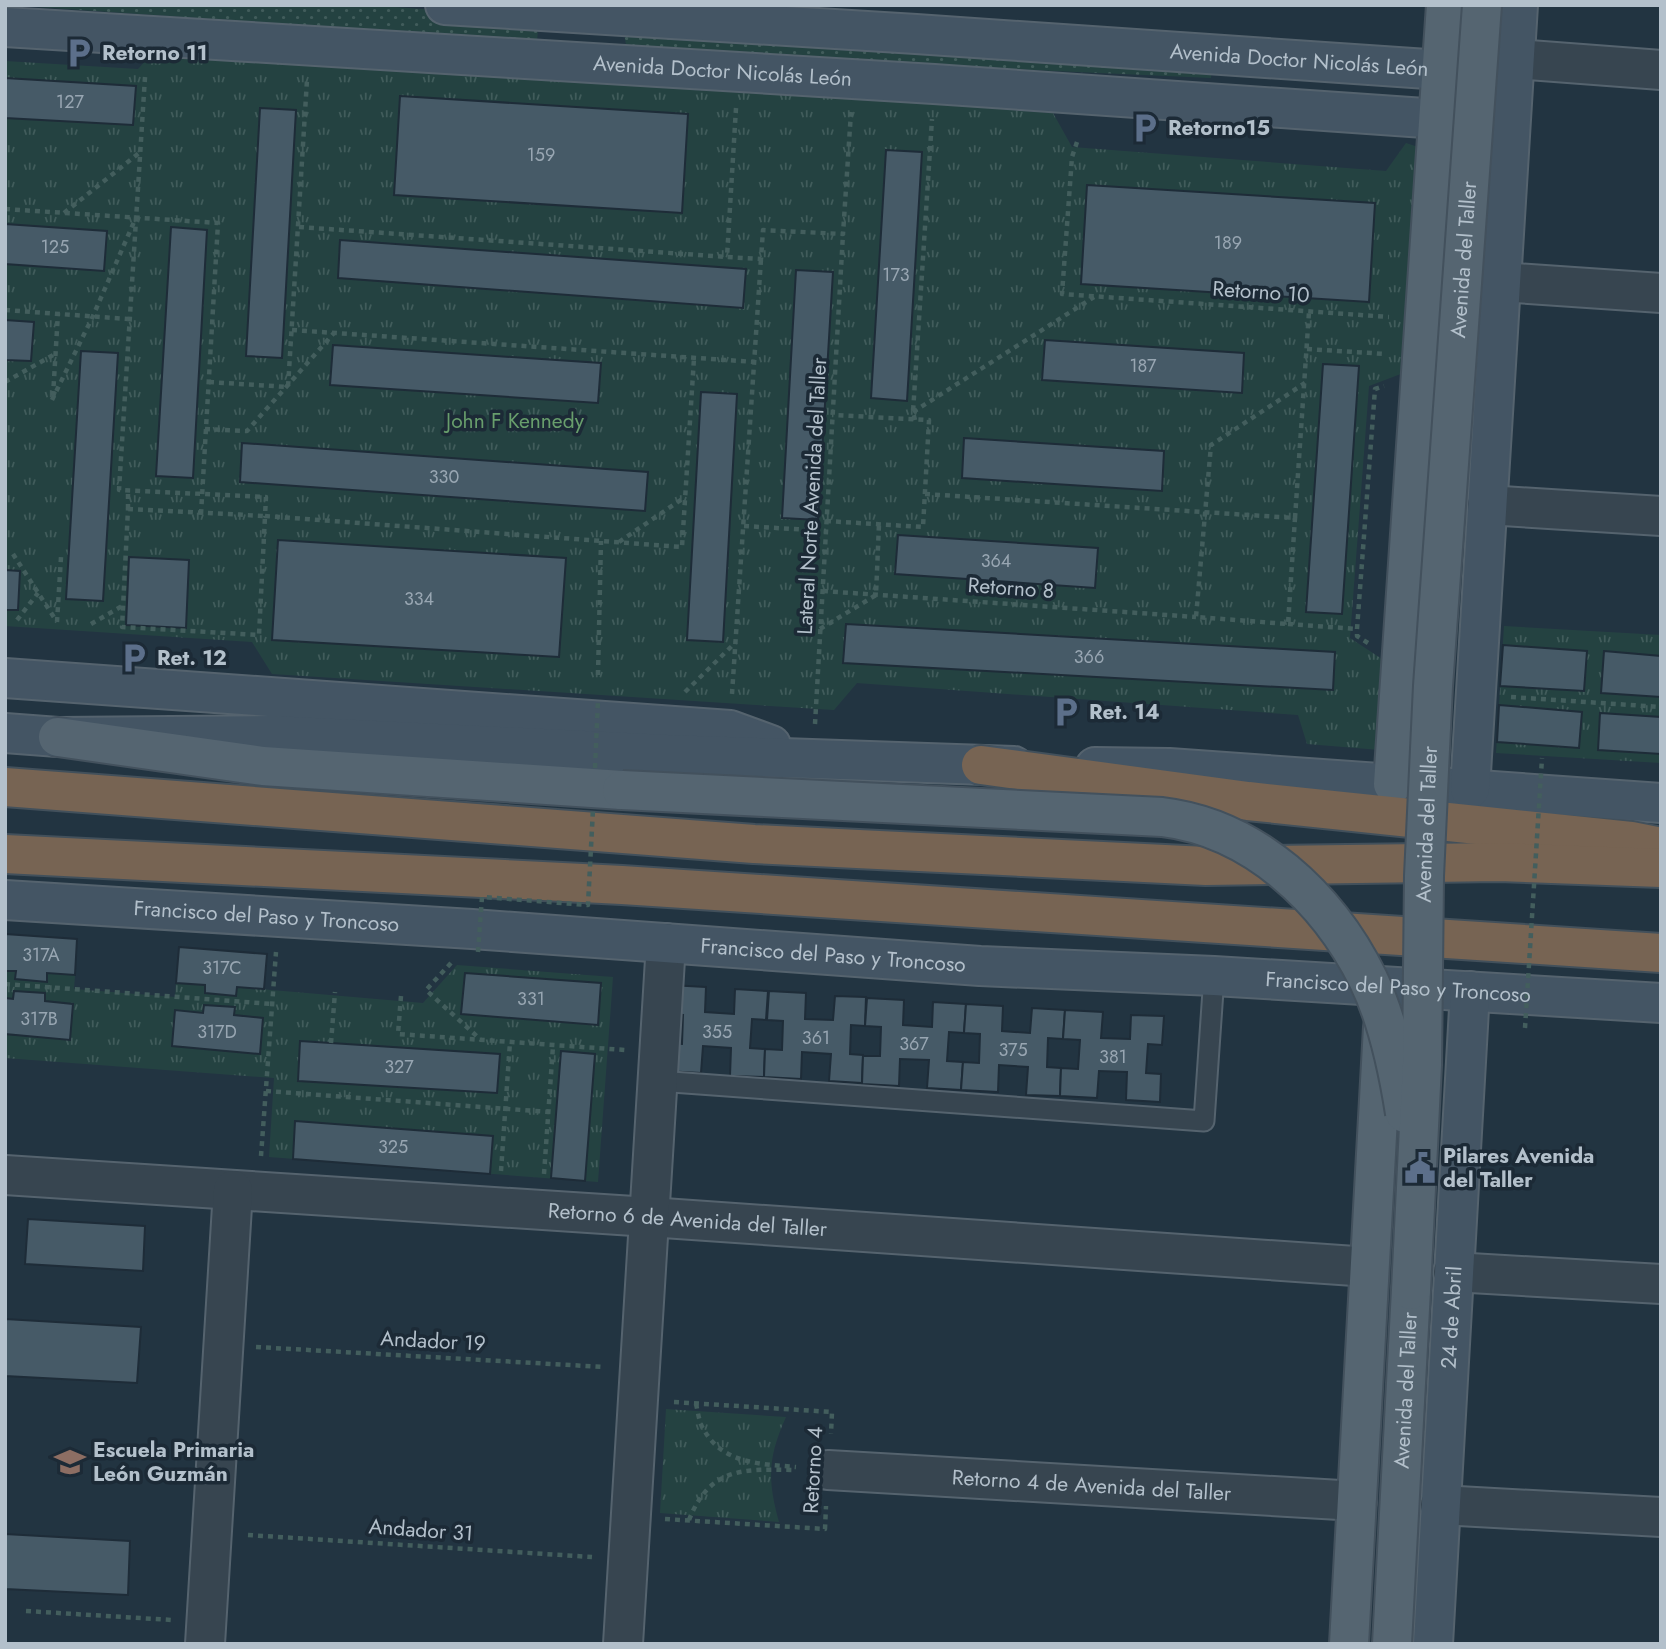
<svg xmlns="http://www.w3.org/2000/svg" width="1666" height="1649" font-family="Jost,sans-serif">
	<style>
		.grass { fill: url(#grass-tufts) }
		.garden { fill: url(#garden-dots) }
		.building { fill: #465a67; stroke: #1e2c38; stroke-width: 2 }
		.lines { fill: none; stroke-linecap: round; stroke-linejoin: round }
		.lane-casing { stroke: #55636e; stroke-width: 23 }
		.street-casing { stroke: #55636e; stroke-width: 42 }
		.secondary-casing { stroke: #55636e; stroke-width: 42 }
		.primary-casing { stroke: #43515d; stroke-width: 42 }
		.highway-casing { stroke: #42505b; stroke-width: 42 }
		.path { stroke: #435e5d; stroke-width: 4.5; stroke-dasharray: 5 5; stroke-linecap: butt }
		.lane { stroke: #374550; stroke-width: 19 }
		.street { stroke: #374550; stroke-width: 38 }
		.secondary { stroke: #445564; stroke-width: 38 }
		.primary { stroke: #556571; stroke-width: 38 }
		.highway { stroke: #776453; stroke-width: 38 }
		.primary-bridge-casing { stroke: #43515d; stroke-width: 42; stroke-linecap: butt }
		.path-bridge { stroke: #435e5d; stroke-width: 4.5; stroke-dasharray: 5 5; stroke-linecap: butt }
		.primary-bridge { stroke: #556571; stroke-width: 38 }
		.labels { text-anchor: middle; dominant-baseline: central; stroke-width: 7; stroke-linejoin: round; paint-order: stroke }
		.number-label { font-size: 18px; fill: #98a6b2 }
		.poi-label { font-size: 21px; font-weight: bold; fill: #b3c0cb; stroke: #1c2a36; text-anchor: start }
		.street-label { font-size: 21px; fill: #b3c0cb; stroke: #1c2a36 }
		.park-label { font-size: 21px; fill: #689e6c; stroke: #1c2a36 }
	</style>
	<defs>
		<pattern id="grass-tufts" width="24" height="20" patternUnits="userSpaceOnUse" patternTransform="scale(1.75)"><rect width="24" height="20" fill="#244241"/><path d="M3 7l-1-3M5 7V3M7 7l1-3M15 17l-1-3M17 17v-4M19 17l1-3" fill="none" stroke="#415c5b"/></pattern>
		<pattern id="garden-dots" width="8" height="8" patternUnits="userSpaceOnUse" patternTransform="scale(1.75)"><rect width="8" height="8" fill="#244241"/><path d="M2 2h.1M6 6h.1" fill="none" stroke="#415c5b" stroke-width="1.8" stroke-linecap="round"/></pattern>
	</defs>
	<rect width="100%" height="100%" fill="#223441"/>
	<g class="grass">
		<polygon points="160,45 1053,113 1072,147 1386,171 1406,143 1418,147 1406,372 1369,386 1350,638 1385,661 1380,750 1307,744 1298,715 857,683 834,710 272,674 252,642 5,626 5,61 138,69"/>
		<polygon points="1504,626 1661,635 1661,763 1496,753"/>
		<polygon points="457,965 613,977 598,1182 269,1157 274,1078 5,1058 5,971 16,971 16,979 46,982 47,973 75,975 74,989 175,997 176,983 205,985 205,993 235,996 237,987 423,1003"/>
		<path d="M666,1409L786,1417C768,1457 767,1479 779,1522L660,1513Z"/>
	</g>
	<g class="garden">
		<polygon points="7,5 369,5 539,18 537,41"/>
		<polygon points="624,32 1212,57 1211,78 627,52"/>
	</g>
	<g class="building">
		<polygon points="5,78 136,86 133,125 5,118"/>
		<polygon points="400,96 688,114 682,213 394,195"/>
		<polygon points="260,108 296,110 282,358 246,356"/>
		<polygon points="886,150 922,152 907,401 871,398"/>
		<polygon points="1087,185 1375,203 1369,302 1081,284"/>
		<polygon points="5,224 107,231 104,271 5,264"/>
		<polygon points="171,227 207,230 193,478 156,476"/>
		<polygon points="340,240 746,269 743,308 338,278"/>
		<polygon points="796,270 833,272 818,520 782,518"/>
		<polygon points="5,320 34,322 31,361 5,360"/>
		<polygon points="1045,340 1244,353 1242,393 1042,380"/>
		<polygon points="333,345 601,363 598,403 330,385"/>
		<polygon points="81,351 118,353 103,601 66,599"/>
		<polygon points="1323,364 1359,366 1342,614 1306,612"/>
		<polygon points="701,392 737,394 723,642 687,640"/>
		<polygon points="964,438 1164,451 1162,491 962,478"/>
		<polygon points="242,443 648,472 645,511 240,482"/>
		<polygon points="898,535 1098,548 1095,588 895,574"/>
		<polygon points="278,540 566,558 559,657 272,640"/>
		<polygon points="129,557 189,560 186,628 126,625"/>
		<polygon points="5,570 20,571 18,610 5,610"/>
		<polygon points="846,624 1335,652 1333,690 843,663"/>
		<polygon points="1503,645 1587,651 1584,691 1500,686"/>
		<polygon points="1604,651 1661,656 1661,697 1601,693"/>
		<polygon points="1499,705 1582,712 1579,748 1497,742"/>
		<polygon points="1600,713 1661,717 1661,754 1598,750"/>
		<polygon points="5,934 77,939 75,975 47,973 47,982 15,979 16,971 5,971"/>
		<polygon points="179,947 267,954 264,989 237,987 236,996 205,993 205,985 176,983"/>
		<polygon points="465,973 601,983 598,1025 461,1014"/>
		<polygon points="669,985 706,987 705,1012 734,1014 735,989 768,991 766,1020 752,1019 750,1048 765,1049 764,1077 730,1076 731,1048 703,1046 701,1073 664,1071 665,1043 682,1044 683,1015 667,1014"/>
		<polygon points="14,991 45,993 45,1001 73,1004 70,1040 5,1034 5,998 13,999"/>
		<polygon points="769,991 806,993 805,1019 833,1020 835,996 866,997 865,1026 851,1025 850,1054 863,1055 862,1083 829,1081 831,1054 802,1052 801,1079 764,1077 765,1049 782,1050 783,1021 767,1020"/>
		<polygon points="867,998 904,1000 903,1025 932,1027 933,1002 966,1004 964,1033 949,1032 947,1061 963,1062 961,1090 927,1088 929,1060 900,1059 899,1086 862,1084 863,1056 880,1056 881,1027 865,1026"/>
		<polygon points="966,1004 1003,1006 1002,1031 1030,1033 1032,1008 1065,1010 1063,1039 1048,1038 1047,1067 1061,1068 1060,1096 1026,1095 1028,1067 999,1065 998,1092 961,1090 963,1062 979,1063 980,1034 964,1033"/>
		<polygon points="204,1005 235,1007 234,1015 263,1018 260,1054 172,1046 175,1010 203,1013"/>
		<polygon points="1065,1010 1103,1012 1101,1038 1130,1039 1131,1015 1164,1016 1162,1045 1148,1044 1146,1073 1161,1074 1160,1102 1126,1100 1127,1072 1099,1071 1097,1098 1060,1096 1061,1068 1078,1069 1080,1040 1063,1039"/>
		<polygon points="300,1041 500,1054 497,1093 298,1081"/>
		<polygon points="561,1051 595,1054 585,1181 551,1178"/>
		<polygon points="295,1121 493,1136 490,1174 293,1159"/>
		<polygon points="28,1219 145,1226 143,1271 25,1264"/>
		<polygon points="5,1319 141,1327 137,1383 5,1376"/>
		<polygon points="5,1534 130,1541 128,1595 5,1589"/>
	</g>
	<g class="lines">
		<defs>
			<polyline id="lane" points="658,1081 1204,1121 1214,976"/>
			<g id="street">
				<polyline points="1515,59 1661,70"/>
				<polyline points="1501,282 1661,293"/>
				<polyline points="1487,505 1661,516"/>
				<path id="s1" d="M5,1175L649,1217L1369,1267"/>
				<polyline points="1453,1272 1661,1284"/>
				<path id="s2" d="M828,1470L1357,1501"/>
				<polyline points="1440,1505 1661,1517"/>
				<polyline points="205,1644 233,1190"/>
				<polyline points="623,1644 666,943"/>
			</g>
			<g id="secondary">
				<path id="s3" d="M445,5L916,34L1442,70"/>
				<path id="s4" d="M5,27L934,84L1439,119"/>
				<polyline points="5,678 730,730 771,745"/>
				<polyline points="5,733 58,737 273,735 667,754 1014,766"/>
				<polyline points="1095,767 1169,768 1661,803"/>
				<polyline points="1470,789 1518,5"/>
				<path id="s5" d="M5,900L472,929L980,966L1214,976L1661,1003"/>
				<path id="s6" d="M1433,1644L1470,991"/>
			</g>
			<g id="primary">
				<polyline points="58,737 263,766 622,790"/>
				<polyline points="1393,784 1446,5"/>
				<polyline points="1349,1644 1383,1027"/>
				<path id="s7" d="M1392,1644L1411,1290"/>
			</g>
			<g id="highway">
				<polyline points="981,765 1248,801 1631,841 1661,847"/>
				<polyline points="5,787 754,844 1206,866 1499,862 1661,868"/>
				<polyline points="5,854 622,885 1661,953"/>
			</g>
		</defs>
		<use href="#lane" class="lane-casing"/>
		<use href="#street" class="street-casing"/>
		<use href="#secondary" class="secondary-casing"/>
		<use href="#primary" class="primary-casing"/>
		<use href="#highway" class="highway-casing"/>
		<g class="path">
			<polyline points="145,77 119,490 266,497 265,516 682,547 694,358"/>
			<polyline points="736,108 727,257 761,259 763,230 843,234 851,112"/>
			<polyline points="1077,142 1072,157 1062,294 1389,317"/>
			<polyline points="5,209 218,223 201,514"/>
			<polyline points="64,213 139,153"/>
			<polyline points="299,227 727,257"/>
			<polyline points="5,310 128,319"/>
			<polyline points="292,330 755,362"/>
			<polyline points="1307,349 1386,354"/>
			<polyline points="5,382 55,354"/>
			<polyline points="209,382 288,387 307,80"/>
			<polyline points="53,396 58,313"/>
			<polyline points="52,400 93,316 134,222"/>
			<polyline points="913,412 1094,297"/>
			<polyline points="915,420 913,412 932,119"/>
			<polyline points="205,429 247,431 334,333"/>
			<polyline points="925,494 1295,518 1288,624 1196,617 1211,445 1305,383"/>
			<polygon points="128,509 265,516 259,635 122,627"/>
			<polyline points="128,509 128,489"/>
			<polyline points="1295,518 1309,312"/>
			<polyline points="826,521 923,527 929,420 832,415"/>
			<polyline points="744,526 826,531"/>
			<polyline points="619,542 685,497"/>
			<polyline points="13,554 57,622"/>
			<polyline points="823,591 1196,617"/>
			<polyline points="17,620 38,593"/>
			<polyline points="57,622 61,557"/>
			<polyline points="91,624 122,606"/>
			<polyline points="1288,624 1357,629"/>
			<polyline points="820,629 876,595 879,524"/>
			<polyline points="1368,643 1357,636 1357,629 1375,389 1384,386"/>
			<polyline points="598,675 601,541"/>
			<polyline points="685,692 736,642"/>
			<polyline points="732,694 761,259"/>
			<polyline points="1511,697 1661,707"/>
			<polyline points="815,724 843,234"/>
			<polyline points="451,963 426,990 481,1040"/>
			<polyline points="5,984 272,1004"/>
			<polyline points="401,996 398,1034 625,1050"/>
			<polyline points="331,1043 335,992"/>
			<polyline points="266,1091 549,1112"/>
			<polyline points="261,1156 276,952"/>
			<polyline points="501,1171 510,1042"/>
			<polyline points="544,1174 553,1046"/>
			<polyline points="256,1347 604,1367"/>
			<polyline points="674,1402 832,1412 831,1434"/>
			<path d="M696,1404C698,1412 699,1423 704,1430C723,1464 761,1464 796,1467"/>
			<polyline points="665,1519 825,1529 826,1506"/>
			<path d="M689,1520C710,1467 743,1469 793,1470"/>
			<polyline points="248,1535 592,1557"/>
			<polyline points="26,1611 172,1620"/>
		</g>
		<use href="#lane" class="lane"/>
		<use href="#street" class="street"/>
		<use href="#secondary" class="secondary"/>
		<use href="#primary" class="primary"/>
		<use href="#highway" class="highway"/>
		<defs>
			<g id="primary-bridge">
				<path d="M622,790L1162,817C1254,828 1328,898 1368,979C1388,1020 1398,1068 1405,1113"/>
				<path id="s8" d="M1411,1290L1422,1065L1424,876L1433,686L1482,5"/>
			</g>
		</defs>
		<use href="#primary-bridge" class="primary-bridge-casing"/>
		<g class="path-bridge">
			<polyline points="595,768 598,700"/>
			<polyline points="478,952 482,897 588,905 593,809"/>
			<polyline points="1525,1028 1542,758"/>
		</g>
		<use href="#primary-bridge" class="primary-bridge"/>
	</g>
	<defs>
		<symbol id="parking-bare" viewBox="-9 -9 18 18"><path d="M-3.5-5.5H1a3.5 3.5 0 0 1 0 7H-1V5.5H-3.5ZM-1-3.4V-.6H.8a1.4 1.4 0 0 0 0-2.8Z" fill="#5c6f8a" stroke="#1c2a36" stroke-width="2.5" paint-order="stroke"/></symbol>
		<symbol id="civic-bare" viewBox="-9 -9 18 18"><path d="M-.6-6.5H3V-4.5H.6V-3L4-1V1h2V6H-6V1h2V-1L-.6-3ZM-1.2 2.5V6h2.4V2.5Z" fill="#5c6f8a" stroke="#1c2a36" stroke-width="2.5" paint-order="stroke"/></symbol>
		<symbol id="school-bare" viewBox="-9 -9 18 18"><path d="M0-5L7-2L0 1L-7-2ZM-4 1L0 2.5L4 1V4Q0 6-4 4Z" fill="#8d6e63" stroke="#1c2a36" stroke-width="2.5" paint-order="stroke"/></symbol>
	</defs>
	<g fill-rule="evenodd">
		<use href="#parking-bare" x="57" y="31" width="44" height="44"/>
		<use href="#parking-bare" x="1123" y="106" width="44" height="44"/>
		<use href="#parking-bare" x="112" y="636" width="44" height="44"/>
		<use href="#parking-bare" x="1044" y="690" width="44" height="44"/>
		<use href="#civic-bare" x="1398" y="1146" width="44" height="44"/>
		<use href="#school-bare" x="48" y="1440" width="44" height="44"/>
	</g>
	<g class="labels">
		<g class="number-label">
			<text x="70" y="102">127</text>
			<text x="541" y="155">159</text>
			<text x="1228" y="243">189</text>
			<text x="55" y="247">125</text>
			<text x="896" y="275">173</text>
			<text x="1143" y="366">187</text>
			<text x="444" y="477">330</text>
			<text x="996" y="561">364</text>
			<text x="419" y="599">334</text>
			<text x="1089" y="657">366</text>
			<text x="41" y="955">317A</text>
			<text x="222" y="968">317C</text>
			<text x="531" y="999">331</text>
			<text x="39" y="1019">317B</text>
			<text x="217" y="1032">317D</text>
			<text x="717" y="1032">355</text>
			<text x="816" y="1038">361</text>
			<text x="914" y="1044">367</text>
			<text x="1013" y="1050">375</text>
			<text x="1113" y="1057">381</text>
			<text x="399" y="1067">327</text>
			<text x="393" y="1147">325</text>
		</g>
		<g class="poi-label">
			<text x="102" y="53">Retorno 11</text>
			<text x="1168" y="128">Retorno15</text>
			<text x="157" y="658">Ret. 12</text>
			<text x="1089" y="712">Ret. 14</text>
			<text x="1443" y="1156">Pilares Avenida<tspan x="1443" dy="24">del Taller</tspan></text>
			<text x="93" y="1450">Escuela Primaria<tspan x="93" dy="24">León Guzmán</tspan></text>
		</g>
		<g class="street-label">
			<text stroke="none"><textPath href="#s3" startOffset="856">Avenida Doctor Nicolás León</textPath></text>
			<text stroke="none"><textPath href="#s4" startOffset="719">Avenida Doctor Nicolás León</textPath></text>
			<text stroke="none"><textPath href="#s8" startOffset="1032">Avenida del Taller</textPath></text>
			<text transform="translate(1261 292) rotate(4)">Retorno 10</text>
			<text transform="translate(812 496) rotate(-87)">Lateral Norte Avenida del Taller</text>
			<text transform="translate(1011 588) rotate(4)">Retorno 8</text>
			<text stroke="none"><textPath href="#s8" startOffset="466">Avenida del Taller</textPath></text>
			<text stroke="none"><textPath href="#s5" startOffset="262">Francisco del Paso y Troncoso</textPath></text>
			<text stroke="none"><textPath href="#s5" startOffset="830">Francisco del Paso y Troncoso</textPath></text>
			<text stroke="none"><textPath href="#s5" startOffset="1396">Francisco del Paso y Troncoso</textPath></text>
			<text stroke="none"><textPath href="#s1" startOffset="684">Retorno 6 de Avenida del Taller</textPath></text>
			<text stroke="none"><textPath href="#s6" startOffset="327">24 de Abril</textPath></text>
			<text transform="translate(433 1341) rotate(3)">Andador 19</text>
			<text stroke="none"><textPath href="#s7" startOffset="254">Avenida del Taller</textPath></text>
			<text transform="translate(813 1470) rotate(-87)">Retorno 4</text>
			<text stroke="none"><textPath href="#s2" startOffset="264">Retorno 4 de Avenida del Taller</textPath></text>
			<text transform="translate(421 1530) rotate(4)">Andador 31</text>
		</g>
		<g class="park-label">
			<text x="515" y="421">John F Kennedy</text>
		</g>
	</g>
	<rect width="1666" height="1649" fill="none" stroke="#b3c0cb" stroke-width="14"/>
</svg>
